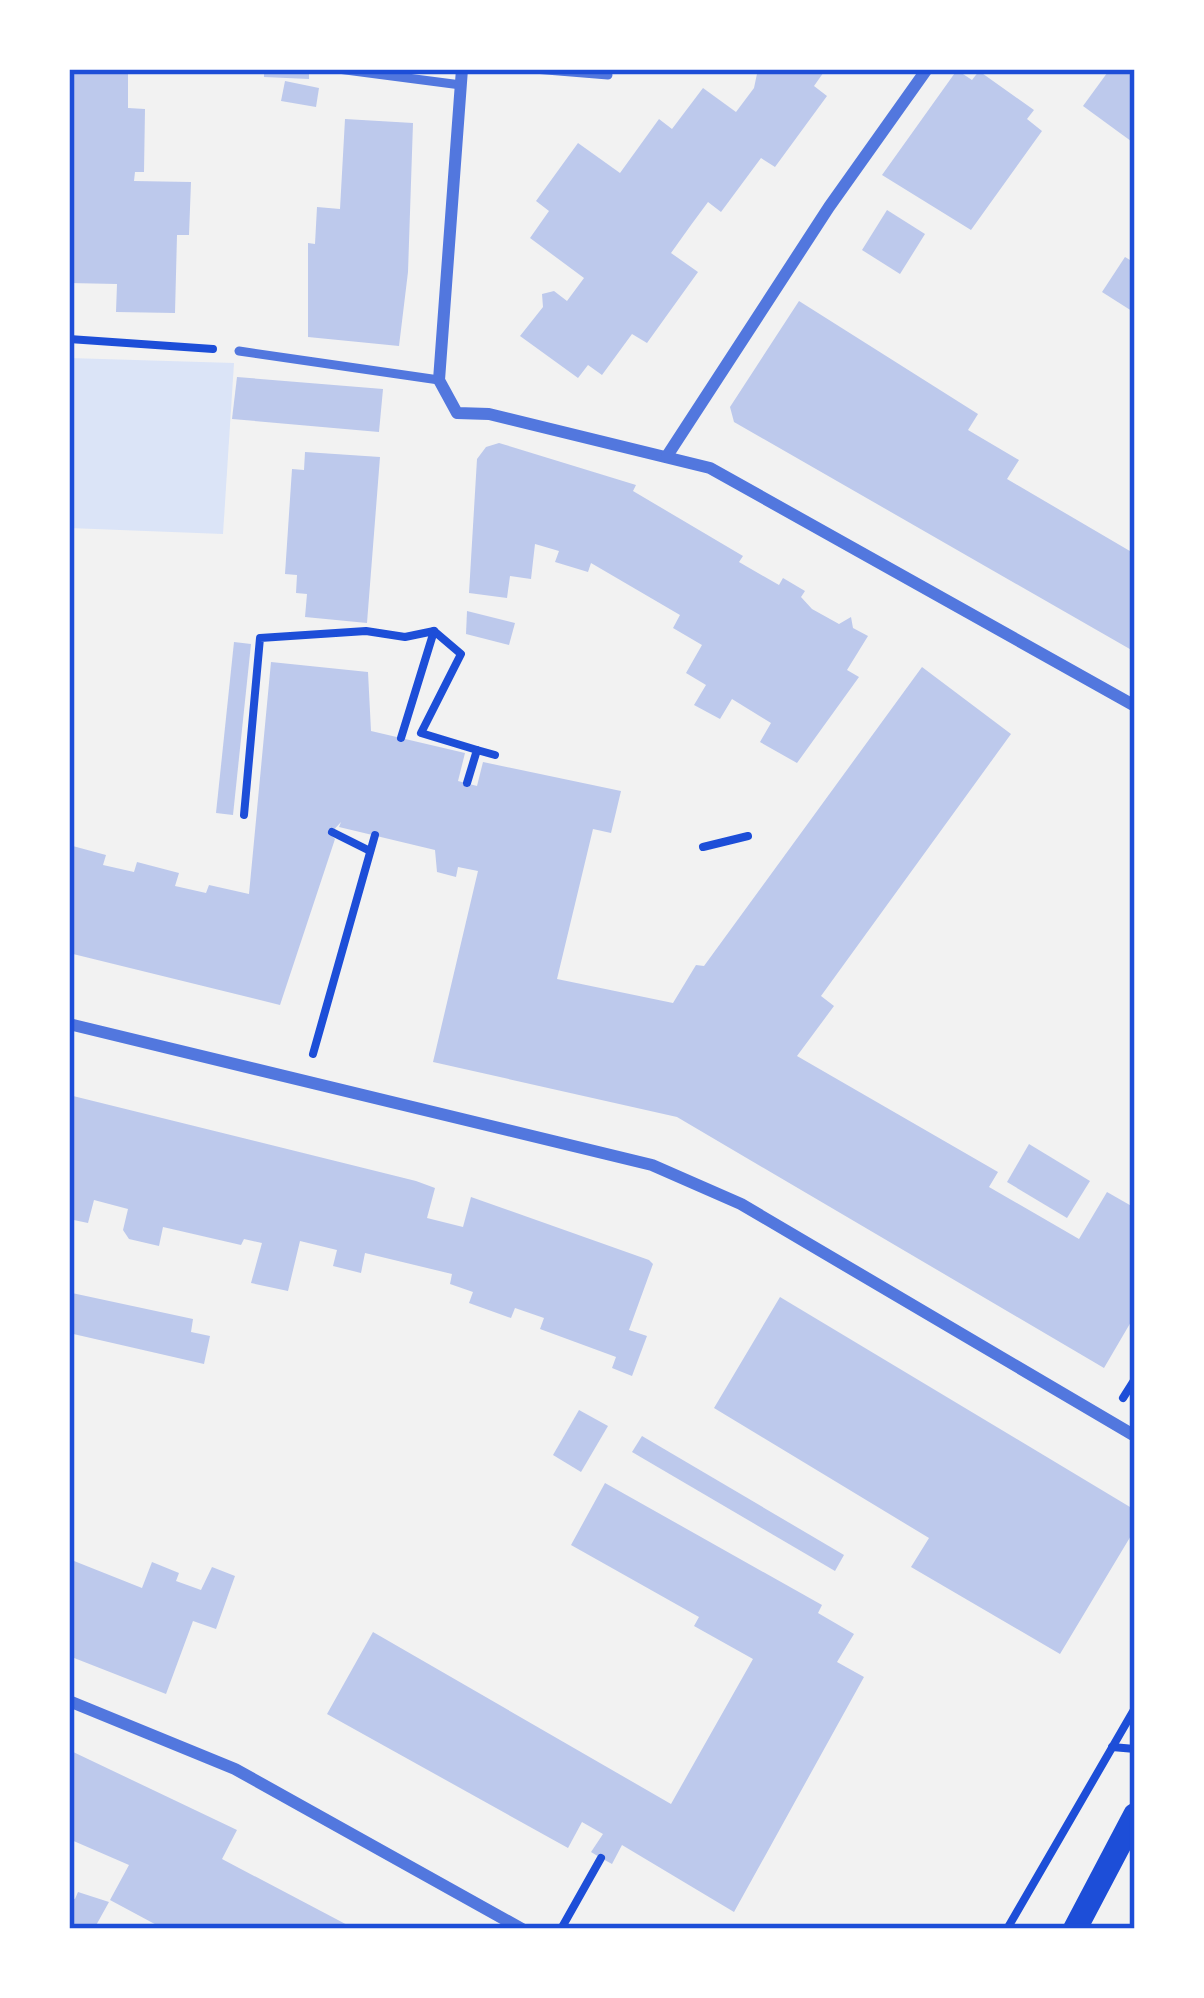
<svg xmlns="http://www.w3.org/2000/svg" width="1204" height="1998" font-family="'Golos Text',sans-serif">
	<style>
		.green { fill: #dbe4f7 }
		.building { fill: #bdc9ec }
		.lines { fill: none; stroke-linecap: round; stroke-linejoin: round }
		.path { stroke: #1d4ed8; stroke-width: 8 }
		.service { stroke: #5277de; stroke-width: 9 }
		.minor { stroke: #5277de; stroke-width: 12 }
		.secondary { stroke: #1d4ed8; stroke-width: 24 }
		.neatline { fill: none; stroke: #1d4ed8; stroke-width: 4.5 }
	</style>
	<rect width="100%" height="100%" fill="#f2f2f2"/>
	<polygon class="green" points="69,358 234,363 223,534 69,528"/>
	<g class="building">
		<polygon points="69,69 128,69 128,108 145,109 144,172 135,172 134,181 191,182 189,235 177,235 175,313 116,312 117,284 69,283"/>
		<polygon points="264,69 309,69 309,79 264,77"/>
		<polygon points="758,69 826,69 814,86 827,96 775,167 761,158 721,212 708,202 691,225 671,253 698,272 647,343 632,334 602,375 588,365 578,378 520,336 543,307 542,294 554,291 567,301 584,278 530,238 549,211 536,201 578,143 620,173 659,119 672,129 703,88 736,112 754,88"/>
		<polygon points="1110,69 1135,69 1135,144 1083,106"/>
		<polygon points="957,70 972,80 979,71 1034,110 1027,119 1042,131 971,230 882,175"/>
		<polygon points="285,81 319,88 316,107 281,101"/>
		<polygon points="345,119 413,123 408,272 399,346 308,337 308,243 315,244 317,207 340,209"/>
		<polygon points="887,210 925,234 900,274 862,250"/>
		<polygon points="1125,257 1135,263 1135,313 1102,292"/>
		<polygon points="799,301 978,414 968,430 1019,460 1007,479 1135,554 1135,652 734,422 730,407"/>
		<polygon points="237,377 383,389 379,432 232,419"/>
		<polygon points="499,443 636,485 633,491 743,556 739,562 779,585 783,578 805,591 801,597 812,609 839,624 851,617 853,628 868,636 847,670 859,677 797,763 760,742 771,723 732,699 720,719 694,705 706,685 686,673 702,645 673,628 680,615 591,563 588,572 555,562 559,551 535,544 531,579 510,576 507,598 469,593 477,459 486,447"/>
		<polygon points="305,452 380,457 367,623 305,617 307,594 296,593 297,575 285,574 292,469 304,470"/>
		<polygon points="467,611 515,623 509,645 466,634"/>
		<polygon points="234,642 251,644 233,815 216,813"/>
		<polygon points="271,662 368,672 371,731 465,753 458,781 477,786 483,762 621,791 611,833 593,829 557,979 673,1003 696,965 704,966 922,667 1011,734 821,996 834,1006 797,1056 998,1172 989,1187 1079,1239 1107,1192 1135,1208 1135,1315 1104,1368 677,1117 433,1062 478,871 458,867 456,877 437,872 435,850 339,827 341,822 330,834 335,839 280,1005 69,953 69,845 106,855 103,865 134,872 137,862 179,873 175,886 206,893 209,885 249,894"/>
		<polygon points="69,1095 416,1181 435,1188 427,1218 463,1227 471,1197 649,1260 653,1264 629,1330 647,1336 632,1376 612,1368 616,1357 540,1329 544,1318 515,1308 511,1318 469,1303 473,1292 450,1284 452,1274 365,1253 361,1273 333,1266 337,1250 300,1241 288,1291 251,1283 262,1243 244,1239 241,1245 163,1227 159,1246 129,1239 123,1230 128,1209 94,1200 88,1223 69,1219"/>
		<polygon points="1029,1144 1090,1181 1067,1218 1007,1182"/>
		<polygon points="72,1293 193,1319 191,1332 210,1336 204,1364 69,1333"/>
		<polygon points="780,1297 1135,1510 1135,1529 1060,1654 911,1567 929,1538 714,1408"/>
		<polygon points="579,1410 608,1426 581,1472 553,1455"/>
		<polygon points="642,1436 844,1555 835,1571 632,1452"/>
		<polygon points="605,1483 822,1605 818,1613 854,1634 837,1662 864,1677 734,1912 622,1845 612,1864 601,1858 591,1852 603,1834 582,1822 568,1848 327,1714 373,1632 671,1804 753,1659 694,1626 699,1617 571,1545"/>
		<polygon points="69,1559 142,1588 152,1562 179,1573 176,1581 201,1590 212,1567 235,1576 216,1629 193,1621 166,1694 69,1656"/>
		<polygon points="69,1750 237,1830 222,1859 355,1929 164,1929 110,1900 129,1865 69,1839"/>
		<polygon points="78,1892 109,1902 94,1929 69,1929 69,1897 75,1899"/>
	</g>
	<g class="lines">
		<g class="path">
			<polyline points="69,339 213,349"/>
			<polyline points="434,631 461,654 421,733 477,750 467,783"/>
			<polyline points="401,738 434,631"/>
			<polyline points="477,750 495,755"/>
			<polyline points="244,815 260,638 366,631 405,637 434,631"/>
			<polyline points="332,832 370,851"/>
			<polyline points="703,847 748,836"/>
			<polyline points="313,1054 375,835"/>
			<polyline points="1123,1398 1135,1379"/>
			<polyline points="1112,1747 1135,1749"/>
			<polyline points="561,1929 601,1858"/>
			<polyline points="1007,1929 1135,1708"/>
		</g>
		<g class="service">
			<polyline points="338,69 461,85"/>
			<polyline points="534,69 608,75"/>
			<polyline points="239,351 439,380"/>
		</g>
		<g class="minor">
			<polyline points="462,69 439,380 457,413 489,414 710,468 1135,706"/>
			<polyline points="667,456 829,207 927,69"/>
			<polyline points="69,1024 652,1165 741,1204 1135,1436"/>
			<polyline points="69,1701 235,1769 522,1929"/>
		</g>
		<polyline class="secondary" points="1075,1929 1135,1815"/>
	</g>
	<rect width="1204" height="1998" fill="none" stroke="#ffffff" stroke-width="144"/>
	<rect x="72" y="72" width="1060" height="1854" class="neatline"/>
</svg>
